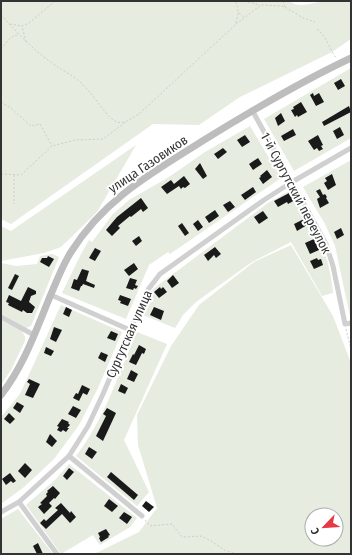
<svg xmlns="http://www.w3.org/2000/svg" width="352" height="555" font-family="'Fira Sans Condensed',sans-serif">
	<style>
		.green { fill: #e6ecdf; fill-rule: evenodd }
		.building { fill: #1a1a1a }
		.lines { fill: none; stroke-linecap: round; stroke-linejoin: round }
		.path { stroke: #cdcdcd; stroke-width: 1; stroke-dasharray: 2 2; stroke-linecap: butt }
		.street { stroke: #d0d0d0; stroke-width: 5 }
		.secondary { stroke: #bdbdbd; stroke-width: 7 }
		.labels { text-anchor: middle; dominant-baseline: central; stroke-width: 4; stroke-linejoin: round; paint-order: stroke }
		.street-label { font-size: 13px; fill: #333; stroke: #fff }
	</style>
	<rect width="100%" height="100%" fill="#fff"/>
	<g class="green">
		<path d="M1,1H289C300,9 311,3 323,1C332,0 342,1 351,1V39L332,52L240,97L199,125L153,124L11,224L1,219Z"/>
		<polygon points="351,68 351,138 294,171 264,119"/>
		<polygon points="250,126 281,178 170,254 168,252 149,265 126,319 62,293 80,256 89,240 92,242 112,215 129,200 169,177 205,152"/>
		<polygon points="136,145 97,212 61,247 44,253 1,261 1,226 11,231"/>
		<polygon points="351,160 351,316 350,316 335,246 325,224 303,187"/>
		<path d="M291,190C304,212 324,244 329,268C331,276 332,285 333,293L322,296L291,242L252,262L196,302L183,315L175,328L143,315L153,289L268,203Z"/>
		<path d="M291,245L333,316L351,363V554H94L139,532L157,508L138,445L137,415L171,346L199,305L254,262ZM312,515H336V539H312Z"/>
		<polygon points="52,254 59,257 31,326 26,328 1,314 1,263 16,266 37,264 40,256"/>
		<polygon points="61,305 122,332 98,388 79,425 54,459 24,487 1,504 1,417 20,394"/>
		<polygon points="1,320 22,331 25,337 25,341 11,370 1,385"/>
		<path d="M137,332L167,344L124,440L149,492L137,506L76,456C104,420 119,373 137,332Z"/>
		<polygon points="69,464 137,518 130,527 100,545 93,535 61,554 26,505 56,479"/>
		<polygon points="18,509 53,554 1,554 1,519"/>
	</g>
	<g class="building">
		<polygon points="341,79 345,86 338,90 334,83"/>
		<polygon points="313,93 314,96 319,93 324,102 316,106 310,95"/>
		<polygon points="301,102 307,112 298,117 297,115 295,117 291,110 294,109 293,107"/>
		<polygon points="349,106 351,112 324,126 322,122"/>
		<polygon points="281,113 285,121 278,126 275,118"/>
		<polygon points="340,127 344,135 337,139 333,131"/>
		<polygon points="293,129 296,135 284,141 281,136"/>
		<polygon points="245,135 250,142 242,147 237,140"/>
		<polygon points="318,135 323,145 321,146 323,149 319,151 317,148 314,150 308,141"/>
		<polygon points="223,148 227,152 218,159 214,154"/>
		<polygon points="258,158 262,164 253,170 249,164"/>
		<polygon points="200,163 207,176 203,179 195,169"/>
		<polygon points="267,170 272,177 263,184 259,178 261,177 260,176"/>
		<polygon points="332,174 336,185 328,190 324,183 327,181 325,178"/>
		<polygon points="184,176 190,184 185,188 183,187 181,189 179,186 167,194 161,187 171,180 174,184"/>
		<polygon points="253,187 256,192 245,200 241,195"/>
		<polygon points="320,189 323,195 325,194 327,197 326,198 329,203 320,208 317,199 320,197 316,191"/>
		<polygon points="291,192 295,200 288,204 287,202 278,207 274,201"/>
		<polygon points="141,198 148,208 143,212 141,209 131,217 130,216 118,226 120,228 112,236 106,230 117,217"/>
		<polygon points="230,201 235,207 228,212 223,205"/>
		<polygon points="215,210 219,216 209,223 205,217"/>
		<polygon points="263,211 268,218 259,224 254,217"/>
		<polygon points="304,219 307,225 297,231 294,224"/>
		<polygon points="198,220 203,227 198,231 193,224"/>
		<polygon points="182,223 189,233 185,236 178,226"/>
		<polygon points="341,228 344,235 337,239 334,232"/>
		<polygon points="139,236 142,241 136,246 132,241"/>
		<polygon points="314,239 319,250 310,254 305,243"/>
		<polygon points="215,247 221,254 216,258 214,255 208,261 204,255"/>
		<polygon points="95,248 101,251 95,261 89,258"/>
		<polygon points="48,256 54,259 49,267 40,262 42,258 47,258"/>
		<polygon points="317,258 318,260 321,259 323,265 314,269 310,261"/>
		<polygon points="134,263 138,269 129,276 124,270"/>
		<polygon points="82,269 89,271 86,281 95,285 94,288 83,284 82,286 81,286 79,291 71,288 74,279 77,280"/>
		<polygon points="15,274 19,276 12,290 8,288"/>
		<polygon points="173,275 179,283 172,288 167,281"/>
		<polygon points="130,278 137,280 135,285 138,286 136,289 134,288 133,290 126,288"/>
		<polygon points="28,287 36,291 36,294 31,296 29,302 35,307 32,313 27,313 23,310 22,312 8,305 9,303 6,302 9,295 21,301"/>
		<polygon points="160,287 161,289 163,287 167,292 159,298 154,292"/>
		<polygon points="120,295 131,299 128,306 120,303 121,301 118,300"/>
		<polygon points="66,307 72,310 69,317 63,314"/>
		<polygon points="154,307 164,311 161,320 150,315"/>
		<polygon points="54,327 62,330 56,342 50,339"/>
		<polygon points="111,331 118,334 115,341 107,338"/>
		<polygon points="139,345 146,349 144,354 142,353 136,365 129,362 133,354 134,355"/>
		<polygon points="46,347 54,351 51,356 44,353"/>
		<polygon points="101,352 108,355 105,362 98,358"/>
		<polygon points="131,370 138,374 134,382 127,379"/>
		<polygon points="29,379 40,384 33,398 25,395 30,384 27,382"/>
		<polygon points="121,384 128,388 125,394 118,391"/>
		<polygon points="82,385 90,389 87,395 83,393 79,401 73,398 76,393 78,394"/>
		<polygon points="17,402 24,406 20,413 13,408"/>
		<polygon points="73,406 81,410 76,418 68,414"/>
		<polygon points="107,408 116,413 103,441 96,436 106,416 103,414"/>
		<polygon points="9,413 15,419 10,424 4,419"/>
		<polygon points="62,419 69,422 68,423 70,425 67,428 69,428 66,432 63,430 61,432 57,430 59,427 57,426"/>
		<polygon points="50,434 57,441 52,447 46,442"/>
		<polygon points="89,447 97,452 92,459 85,454"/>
		<polygon points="25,463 32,470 25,478 18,471"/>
		<polygon points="69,468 74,472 67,480 63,476"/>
		<polygon points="111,472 138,495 134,500 107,477"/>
		<polygon points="10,473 16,481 13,483 11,481 6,485 2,479"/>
		<polygon points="53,486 60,493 55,499 54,498 49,503 52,506 44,514 38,507 42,504 40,503 47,496 46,494 48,492 47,491"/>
		<polygon points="109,499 118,506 112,512 104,506"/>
		<polygon points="146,501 154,507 149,512 142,506"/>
		<polygon points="61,503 70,513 71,511 76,517 70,523 62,514 46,529 40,523 44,519 46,521 58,510 55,508"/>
		<polygon points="124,512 132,517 127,524 119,518"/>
		<polygon points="106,529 110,535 108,536 109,537 101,542 99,538 100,537 98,533"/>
		<polygon points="38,543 43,554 37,554 33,546"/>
	</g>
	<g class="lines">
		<g class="path">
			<polyline points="244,1 260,5"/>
			<polyline points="283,1 285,7"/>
			<polyline points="239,13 244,17"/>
			<path d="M1,15C17,32 33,50 52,63C61,70 71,74 80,82C85,87 91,93 96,100C102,107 108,118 117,122C124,125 133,117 139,114L235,25C238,16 240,10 235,1"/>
			<polyline points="10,24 22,26"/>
			<polyline points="236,24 261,5 280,6 285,7 303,18 315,22"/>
			<path d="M317,29C327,37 329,48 336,58"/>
			<polyline points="26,42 22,26 29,23 55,1"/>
			<polyline points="1,49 10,38 19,34"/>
			<polyline points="1,102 12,109 31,126 40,124 52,146"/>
			<polyline points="1,174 21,175 52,146 75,140 103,139 126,122"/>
			<polyline points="14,175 14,204"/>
			<polyline points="346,329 351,350"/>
			<polyline points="145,520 150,526 172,524 181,536 184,537 201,536 211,541 226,551 232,552 236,554"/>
		</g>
		<g class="street">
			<polyline points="252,110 326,244 333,266 345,324 351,323"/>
			<polyline points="51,295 130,330"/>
			<polyline points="1,317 34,335"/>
			<polyline points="69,456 142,516"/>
			<polyline points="19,502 57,554"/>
			<polyline points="1,512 19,502 69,456 88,426 103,394 147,291 160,274 264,200 292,182 351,148"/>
		</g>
		<path class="secondary" d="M1,395C26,363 38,324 54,287C59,275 64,263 71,252C105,198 152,173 204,140C251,111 300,82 351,58"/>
	</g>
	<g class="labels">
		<g class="street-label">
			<text transform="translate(148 164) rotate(-34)">улица Газовиков</text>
			<text transform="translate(296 193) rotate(62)">1-й Сургутский переулок</text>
			<text transform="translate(129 334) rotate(-66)">Сургутская улица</text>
		</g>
	</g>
	<rect width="352" height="555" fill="none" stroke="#333333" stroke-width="4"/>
	<g transform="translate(324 527) rotate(245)"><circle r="19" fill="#ffffff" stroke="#adadad"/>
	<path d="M0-3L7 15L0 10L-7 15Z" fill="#e63946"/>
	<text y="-6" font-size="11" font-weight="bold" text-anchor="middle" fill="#333333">С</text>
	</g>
</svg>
